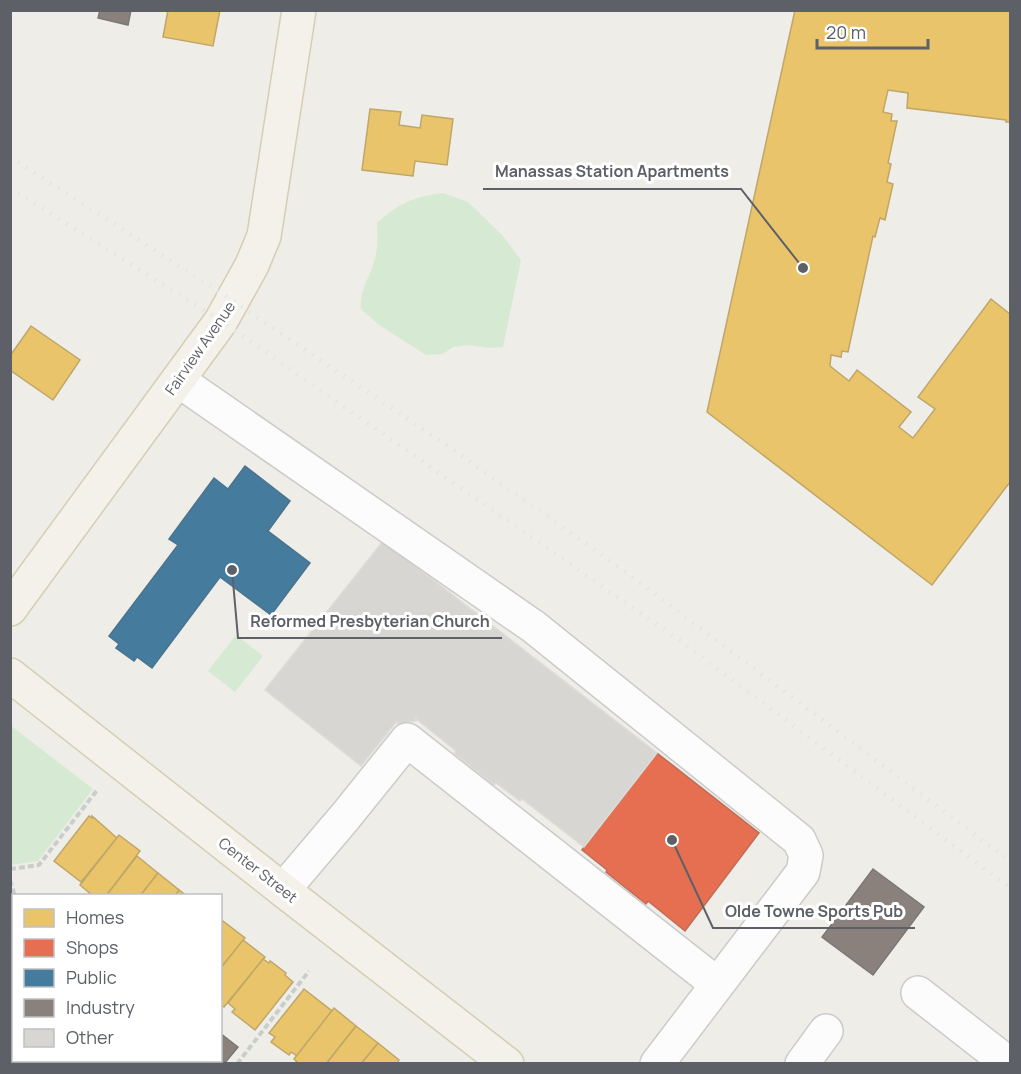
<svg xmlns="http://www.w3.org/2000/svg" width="1021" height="1074" font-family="Manrope,sans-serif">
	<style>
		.green { fill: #d6ead3 }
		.homes { fill: #e9c46a; stroke: #bfa669; stroke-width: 1.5 }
		.shops { fill: #e76f51; stroke: #be6b58; stroke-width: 1.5 }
		.public { fill: #457b9d; stroke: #4c738d; stroke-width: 1.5 }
		.industry { fill: #8a817c; stroke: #7c7776; stroke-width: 1.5 }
		.building { fill: #d7d6d3; stroke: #dddcd8; stroke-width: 1.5 }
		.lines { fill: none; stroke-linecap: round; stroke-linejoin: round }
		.minor-casing { stroke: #cbcbca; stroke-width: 36 }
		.major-casing { stroke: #d6cdb5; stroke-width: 36 }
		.path { stroke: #cacecb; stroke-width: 4; stroke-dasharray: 6 3; stroke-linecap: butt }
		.minor { stroke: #fcfcfc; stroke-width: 33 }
		.major { stroke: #f3f1e9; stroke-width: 33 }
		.rail { stroke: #e4e4e4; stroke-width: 4.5; stroke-dasharray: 1.5 8; stroke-linecap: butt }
		.labels { text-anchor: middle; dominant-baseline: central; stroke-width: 6; stroke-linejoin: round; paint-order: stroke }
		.street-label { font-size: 15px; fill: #5d6167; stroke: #fff }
		.leader { fill: none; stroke: #5d6167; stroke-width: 2 }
		.callout-dot { fill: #5d6167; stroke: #fff; stroke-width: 2 }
		.callout-label { font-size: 16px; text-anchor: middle; font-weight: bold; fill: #5d6167; stroke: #fff; stroke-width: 6; stroke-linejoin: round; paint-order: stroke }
	</style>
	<rect width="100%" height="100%" fill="#eeede8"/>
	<g class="green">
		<path d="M443,193L468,202L502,235L521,260L503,347L488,348L469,345L453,347L443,354L426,355L379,325L361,309C359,292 369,278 374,262C378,249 378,236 377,223C399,203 413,197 443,193Z"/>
		<polygon points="236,635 263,656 235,692 208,671"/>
		<polygon points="10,725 93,789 38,861 11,865"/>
	</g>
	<g class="homes">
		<polygon points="168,10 220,10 213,46 163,37"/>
		<polygon points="795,10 1010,10 1010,122 1006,122 1006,120 907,108 908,93 888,90 883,112 892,114 891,121 897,121 888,163 891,164 887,182 893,184 885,220 880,218 875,237 873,236 848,352 842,351 841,357 831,355 830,366 849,381 857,370 911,412 899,427 913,438 935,409 918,397 991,299 1010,314 1010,482 932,585 707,412"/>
		<polygon points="370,109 401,112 399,125 420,128 422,115 453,119 447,165 415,161 413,176 362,170"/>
		<polygon points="31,326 80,360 53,400 10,370 10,356"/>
		<polygon points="89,816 92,818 92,816 117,838 81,882 54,861"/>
		<polygon points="119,835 140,851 106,896 93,896 80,885"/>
		<polygon points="137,856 158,873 140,896 106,896"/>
		<polygon points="158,873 179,890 175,896 140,896"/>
		<polygon points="179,890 187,896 175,896"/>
		<polygon points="223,921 245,938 220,969 220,925"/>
		<polygon points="243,940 265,957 224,1007 220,1004 220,969"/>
		<polygon points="263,959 269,963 270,961 286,973 285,975 293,982 255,1030 232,1012 235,1009 228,1003"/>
		<polygon points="304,989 332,1011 297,1056 291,1052 289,1055 271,1042 275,1037 269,1033"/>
		<polygon points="334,1008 356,1026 326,1064 299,1064 294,1059"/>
		<polygon points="356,1026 378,1043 361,1064 326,1064"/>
		<polygon points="378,1043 399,1060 397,1064 361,1064"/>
	</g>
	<polygon class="shops" points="657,753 759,833 685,931 648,901 646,904 606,872 607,870 582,850"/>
	<polygon class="public" points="245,466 290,501 268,531 310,563 271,615 220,577 152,668 137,657 134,661 116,648 119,644 109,636 178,545 169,539 214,478 228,489"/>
	<g class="industry">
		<polygon points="100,10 131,10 128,25 98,18"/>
		<polygon points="873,869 924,907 873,975 822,937"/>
		<polygon points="220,1033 238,1047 224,1064 200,1064 197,1060 220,1060"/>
		<polygon points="14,1060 49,1060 51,1063 18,1064"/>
	</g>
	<polygon class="building" points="383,541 657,753 584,847 522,799 520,801 496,783 494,785 454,753 456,751 415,718 416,721 397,724 397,721 361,766 265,690"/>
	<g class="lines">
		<defs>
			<g id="minor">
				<polyline points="178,380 534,627 799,840 806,855 803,872 657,1064"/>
				<polyline points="283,890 345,817 407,740 717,984"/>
				<polyline points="10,979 14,981"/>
				<polyline points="918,993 1009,1064"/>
				<polyline points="116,1060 120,1064"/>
				<polyline points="802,1064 826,1031"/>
			</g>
			<g id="major">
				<polyline points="10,609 221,321 252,265 264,236 299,10"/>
				<polyline points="10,675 283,890 507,1064"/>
			</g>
		</defs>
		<use href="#minor" class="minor-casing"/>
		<use href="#major" class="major-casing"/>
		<g class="path">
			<polyline points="10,869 39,865 98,789"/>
			<polyline points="10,880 15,896"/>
			<polyline points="237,1064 309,971"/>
		</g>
		<use href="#minor" class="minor"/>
		<use href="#major" class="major"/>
		<g class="rail">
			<polyline points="10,157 233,301 452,449 623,570 1010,861"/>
			<polyline points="10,188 221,321 675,637 1010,888"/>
		</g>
	</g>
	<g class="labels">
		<g class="street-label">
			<text transform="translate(200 348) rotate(-55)">Fairview Avenue</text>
			<text transform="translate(258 870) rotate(38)">Center Street</text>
		</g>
	</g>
	<path class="leader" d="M803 268L741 189H483M232 570L238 638H502M672 840L713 928H915"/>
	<g class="callout-dot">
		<circle cx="803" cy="268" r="6"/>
		<circle cx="232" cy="570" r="6"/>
		<circle cx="672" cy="840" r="6"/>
	</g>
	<g class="callout-label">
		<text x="612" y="177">Manassas Station Apartments</text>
		<text x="370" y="627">Reformed Presbyterian Church</text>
		<text x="814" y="917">Olde Towne Sports Pub</text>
	</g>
	<rect width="1021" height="1074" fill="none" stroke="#5d6167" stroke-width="24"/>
	<rect x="12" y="894" width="210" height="168" fill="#ffffff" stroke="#bec0c2" stroke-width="1.5"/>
	<rect x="24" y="909" width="30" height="18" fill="#e9c46a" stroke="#bec0c2" stroke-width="1.5"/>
	<text x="66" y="924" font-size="18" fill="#5d6167">Homes</text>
	<rect x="24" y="939" width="30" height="18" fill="#e76f51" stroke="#bec0c2" stroke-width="1.5"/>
	<text x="66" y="954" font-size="18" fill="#5d6167">Shops</text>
	<rect x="24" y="969" width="30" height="18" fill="#457b9d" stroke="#bec0c2" stroke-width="1.5"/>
	<text x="66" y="984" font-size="18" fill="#5d6167">Public</text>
	<rect x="24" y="999" width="30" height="18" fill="#8a817c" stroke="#bec0c2" stroke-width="1.5"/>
	<text x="66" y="1014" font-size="18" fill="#5d6167">Industry</text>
	<rect x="24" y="1029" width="30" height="18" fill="#d7d6d3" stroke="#bec0c2" stroke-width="1.5"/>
	<text x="66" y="1044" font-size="18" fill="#5d6167">Other</text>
	<path d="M817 39v9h111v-9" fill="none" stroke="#5d6167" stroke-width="3"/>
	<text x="826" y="39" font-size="18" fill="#5d6167" stroke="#ffffff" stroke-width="4.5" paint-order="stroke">20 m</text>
</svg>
